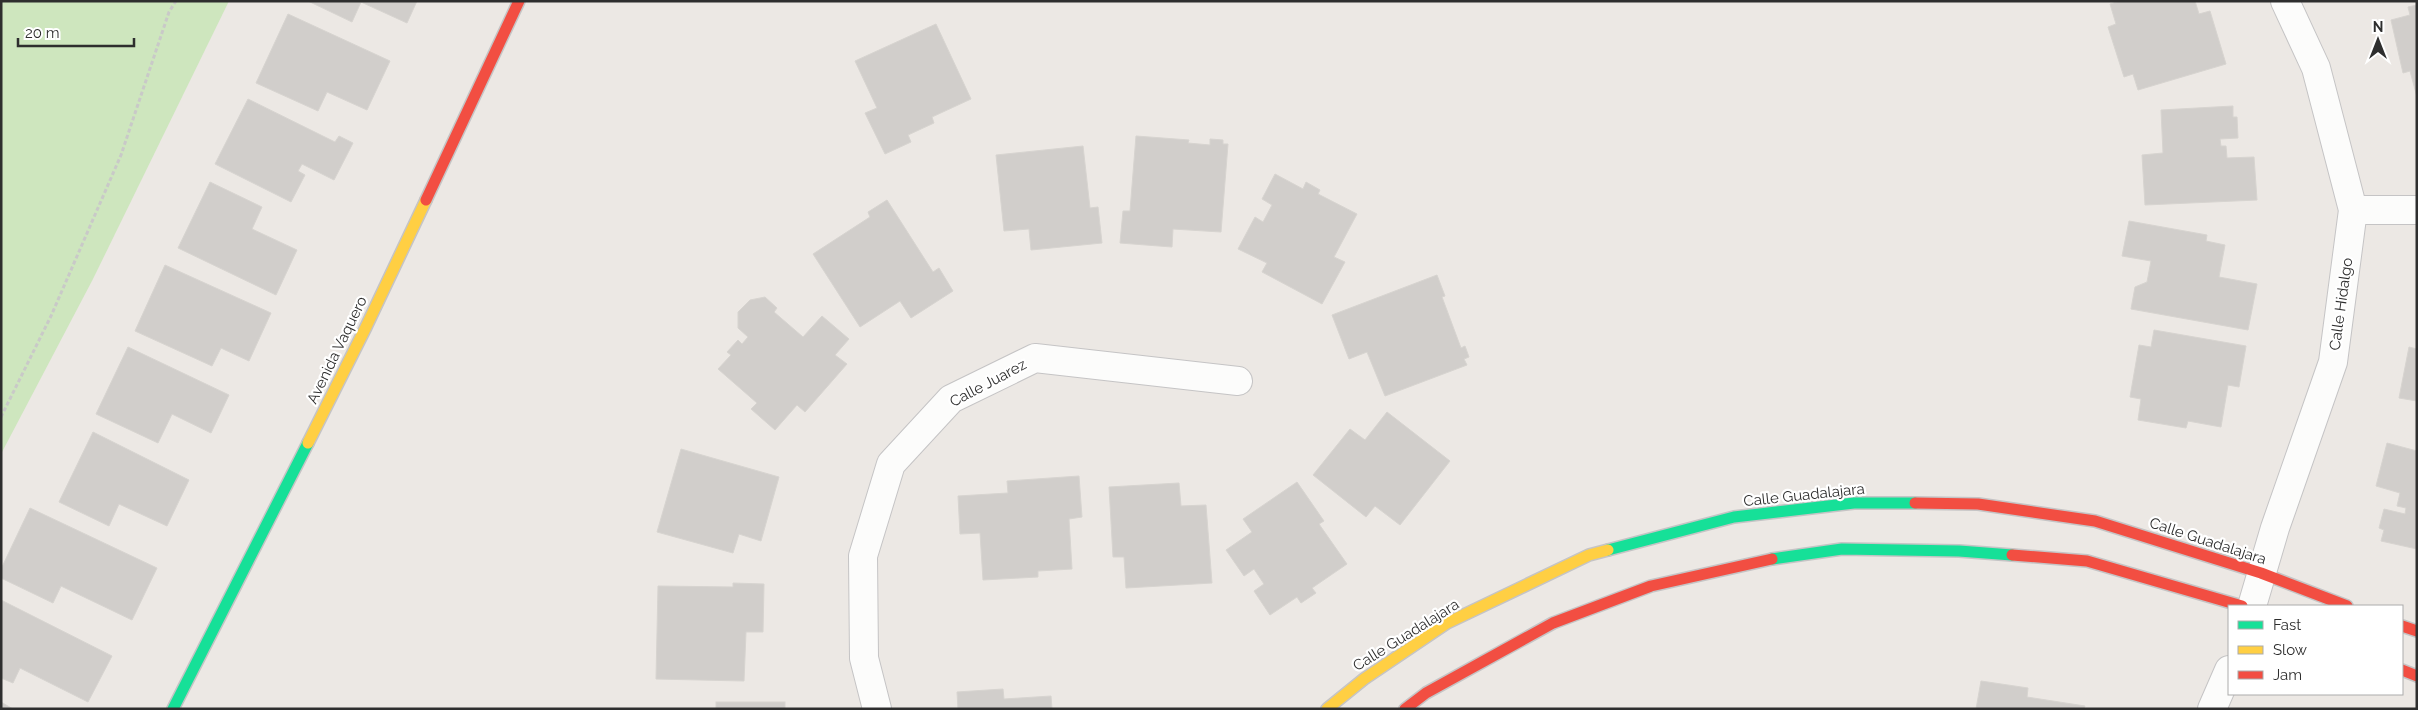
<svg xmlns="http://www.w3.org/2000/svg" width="2418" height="710" font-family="Raleway,sans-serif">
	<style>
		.green { fill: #cee6be }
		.building { fill: #d1cecb; stroke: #d7d4d0 }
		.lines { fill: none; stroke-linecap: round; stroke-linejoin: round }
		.street-casing { stroke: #c5c4c5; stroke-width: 30 }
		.fast-casing { stroke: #c5c4c5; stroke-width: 14 }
		.slow-casing { stroke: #c5c4c5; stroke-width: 14 }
		.jam-casing { stroke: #c5c4c5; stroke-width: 14 }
		.path { stroke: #c9c9c8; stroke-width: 3; stroke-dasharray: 4 2.5; stroke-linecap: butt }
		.street { stroke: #fcfcfb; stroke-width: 28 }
		.fast { stroke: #16e098; stroke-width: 11 }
		.slow { stroke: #ffcf43; stroke-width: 11 }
		.jam { stroke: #f24e42; stroke-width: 11 }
		.labels { text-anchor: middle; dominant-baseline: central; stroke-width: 4.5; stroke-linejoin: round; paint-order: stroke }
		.street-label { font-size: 15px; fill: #2e2e2e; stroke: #fff }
	</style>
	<rect width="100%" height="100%" fill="#ece8e4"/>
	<polygon class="green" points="1,1 229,1 93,279 1,454"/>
	<g class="building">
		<polygon points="308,1 417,1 407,23 361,2 352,22"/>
		<polygon points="2120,1 2195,1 2199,14 2210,11 2226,64 2138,90 2133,74 2124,77 2108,27 2116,24 2110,4"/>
		<polygon points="2417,5 2417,97 2410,71 2403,73 2391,20 2410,15 2408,7"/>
		<polygon points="288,14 390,61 367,110 327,92 318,111 256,83"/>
		<polygon points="936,24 971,99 932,117 934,123 908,135 911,142 885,154 865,113 877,108 855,61"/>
		<polygon points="248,99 335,142 339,136 353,143 334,180 302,164 298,171 305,175 291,202 215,164"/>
		<polygon points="2233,106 2233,117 2237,117 2238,138 2220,139 2221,146 2226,146 2227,158 2254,157 2257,200 2145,205 2142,155 2163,153 2161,110"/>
		<polygon points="1136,136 1189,140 1188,143 1210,145 1210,139 1223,140 1223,144 1228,144 1221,232 1173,229 1172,247 1120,243 1123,211 1130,211"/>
		<polygon points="1083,146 1090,208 1098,207 1102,243 1031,250 1029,229 1004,231 996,155"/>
		<polygon points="1275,174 1303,189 1306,182 1320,190 1318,194 1357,214 1334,257 1345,262 1322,304 1262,272 1267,263 1238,249 1255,217 1263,222 1272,205 1262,199"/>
		<polygon points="210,182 262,207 252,229 297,250 276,295 178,248"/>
		<polygon points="887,200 933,272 939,268 953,291 911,318 900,301 860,327 813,254 870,217 868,212"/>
		<polygon points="2129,221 2207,235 2206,241 2225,245 2219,277 2257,284 2248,330 2131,309 2135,287 2147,282 2151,261 2122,256"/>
		<polygon points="165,265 271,313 249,361 221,348 212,366 135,331"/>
		<polygon points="1437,275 1445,296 1442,297 1461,348 1465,346 1469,357 1464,359 1467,365 1385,396 1367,352 1349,359 1332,315"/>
		<polygon points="765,297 777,308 774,312 803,337 822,316 849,339 835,355 847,364 805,412 797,405 775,430 751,409 757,403 718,369 731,355 727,352 738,340 742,344 748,337 738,328 738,312 750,300"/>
		<polygon points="2154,330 2246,346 2239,387 2228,385 2221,427 2188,421 2186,428 2138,420 2141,399 2130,397 2139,345 2151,347"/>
		<polygon points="128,347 229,395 211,433 172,414 158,443 96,414"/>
		<polygon points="2409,347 2417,349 2417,401 2399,398"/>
		<polygon points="1387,412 1450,461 1400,525 1375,506 1366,517 1313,475 1350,429 1365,440"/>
		<polygon points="93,432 189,480 167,526 119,504 109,526 59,502"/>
		<polygon points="2387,443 2417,451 2417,549 2381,541 2384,530 2379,528 2384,509 2405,514 2406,508 2397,506 2400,493 2376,486"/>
		<polygon points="681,449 779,477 761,541 739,534 733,553 657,532"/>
		<polygon points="1079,476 1082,517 1069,519 1072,569 1038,571 1038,577 983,580 980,533 960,534 958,496 1008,493 1007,481"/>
		<polygon points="1297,482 1324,521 1319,524 1347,564 1312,588 1316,593 1301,603 1297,597 1270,615 1254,591 1264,584 1254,569 1244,576 1226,550 1252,532 1243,519"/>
		<polygon points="1179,483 1181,506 1206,505 1212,583 1126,588 1124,557 1113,557 1109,487"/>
		<polygon points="30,508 157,568 132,620 61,586 53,603 1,578 1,569"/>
		<polygon points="733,583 764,584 763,632 746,632 744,681 656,679 658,586 733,587"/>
		<polygon points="1,600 112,656 88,702 20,668 13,683 1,678"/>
		<polygon points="1981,681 2028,688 2027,697 2085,706 2084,709 1976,709"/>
		<polygon points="1003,689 1004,699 1051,696 1052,709 958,709 957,692"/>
		<polygon points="1,702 13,709 1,709"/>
		<rect x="716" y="702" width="69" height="7"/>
	</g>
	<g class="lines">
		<defs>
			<g id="street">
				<polyline points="2353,210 2417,210"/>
				<polyline points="2252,606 2275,528 2333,362 2353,210 2316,68 2285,1"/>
				<polyline points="877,709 864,658 863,556 891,464 951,399 1035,358 1238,381"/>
				<polyline points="2212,709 2229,670"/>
			</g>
			<g id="fast">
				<polyline points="1608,550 1734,517 1854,503 1915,503"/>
				<polyline points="1772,559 1842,549 1959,551 2012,555"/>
				<polyline points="173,709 308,443"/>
			</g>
			<g id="slow">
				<polyline points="308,443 366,327 426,200"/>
				<polyline points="1327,709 1364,679 1447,623 1589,555 1608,550"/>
			</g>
			<g id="jam">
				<polyline points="426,200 519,1"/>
				<polyline points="1915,503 1978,504 2095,521 2261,573 2347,606"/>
				<polyline points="2012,555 2087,561 2242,606"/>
				<polyline points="2402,626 2417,631"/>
				<polyline points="2402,670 2417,676"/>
				<polyline points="1405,709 1426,693 1553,623 1651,586 1772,559"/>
			</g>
		</defs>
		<use href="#street" class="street-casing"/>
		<use href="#fast" class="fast-casing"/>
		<use href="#slow" class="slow-casing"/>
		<use href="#jam" class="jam-casing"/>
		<polyline class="path" points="1,417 51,316 121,155 169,12 176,1"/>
		<use href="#street" class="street"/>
		<use href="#fast" class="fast"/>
		<use href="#slow" class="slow"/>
		<use href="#jam" class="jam"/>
	</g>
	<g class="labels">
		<g class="street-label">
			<text transform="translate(2341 304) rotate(-82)">Calle Hidalgo</text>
			<text transform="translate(337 350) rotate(-64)">Avenida Vaquero</text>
			<text transform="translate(988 383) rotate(-28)">Calle Juarez</text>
			<text transform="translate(1804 495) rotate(-6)">Calle Guadalajara</text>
			<text transform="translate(2208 541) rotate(18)">Calle Guadalajara</text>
			<text transform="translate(1406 635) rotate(-32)">Calle Guadalajara</text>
		</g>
	</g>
	<rect width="2418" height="710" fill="none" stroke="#2e2e2e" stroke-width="5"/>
	<rect x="2228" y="605" width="175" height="90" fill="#ffffff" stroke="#ababab"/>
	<rect x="2238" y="621" width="25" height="8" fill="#16e098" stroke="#ababab"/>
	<text x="2273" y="630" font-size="15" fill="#2e2e2e">Fast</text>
	<rect x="2238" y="646" width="25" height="8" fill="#ffcf43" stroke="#ababab"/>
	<text x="2273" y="655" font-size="15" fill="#2e2e2e">Slow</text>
	<rect x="2238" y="671" width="25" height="8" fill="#f24e42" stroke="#ababab"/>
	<text x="2273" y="680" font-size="15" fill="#2e2e2e">Jam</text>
	<g transform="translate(2378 40)" stroke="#ffffff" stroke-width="4" paint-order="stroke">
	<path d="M0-4L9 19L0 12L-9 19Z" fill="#2e2e2e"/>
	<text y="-8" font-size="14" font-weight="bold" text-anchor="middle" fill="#2e2e2e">N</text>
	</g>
	<path d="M18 38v8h116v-8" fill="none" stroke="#2e2e2e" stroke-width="2.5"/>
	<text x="25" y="38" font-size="15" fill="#2e2e2e" stroke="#ffffff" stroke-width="4" paint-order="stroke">20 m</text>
</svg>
